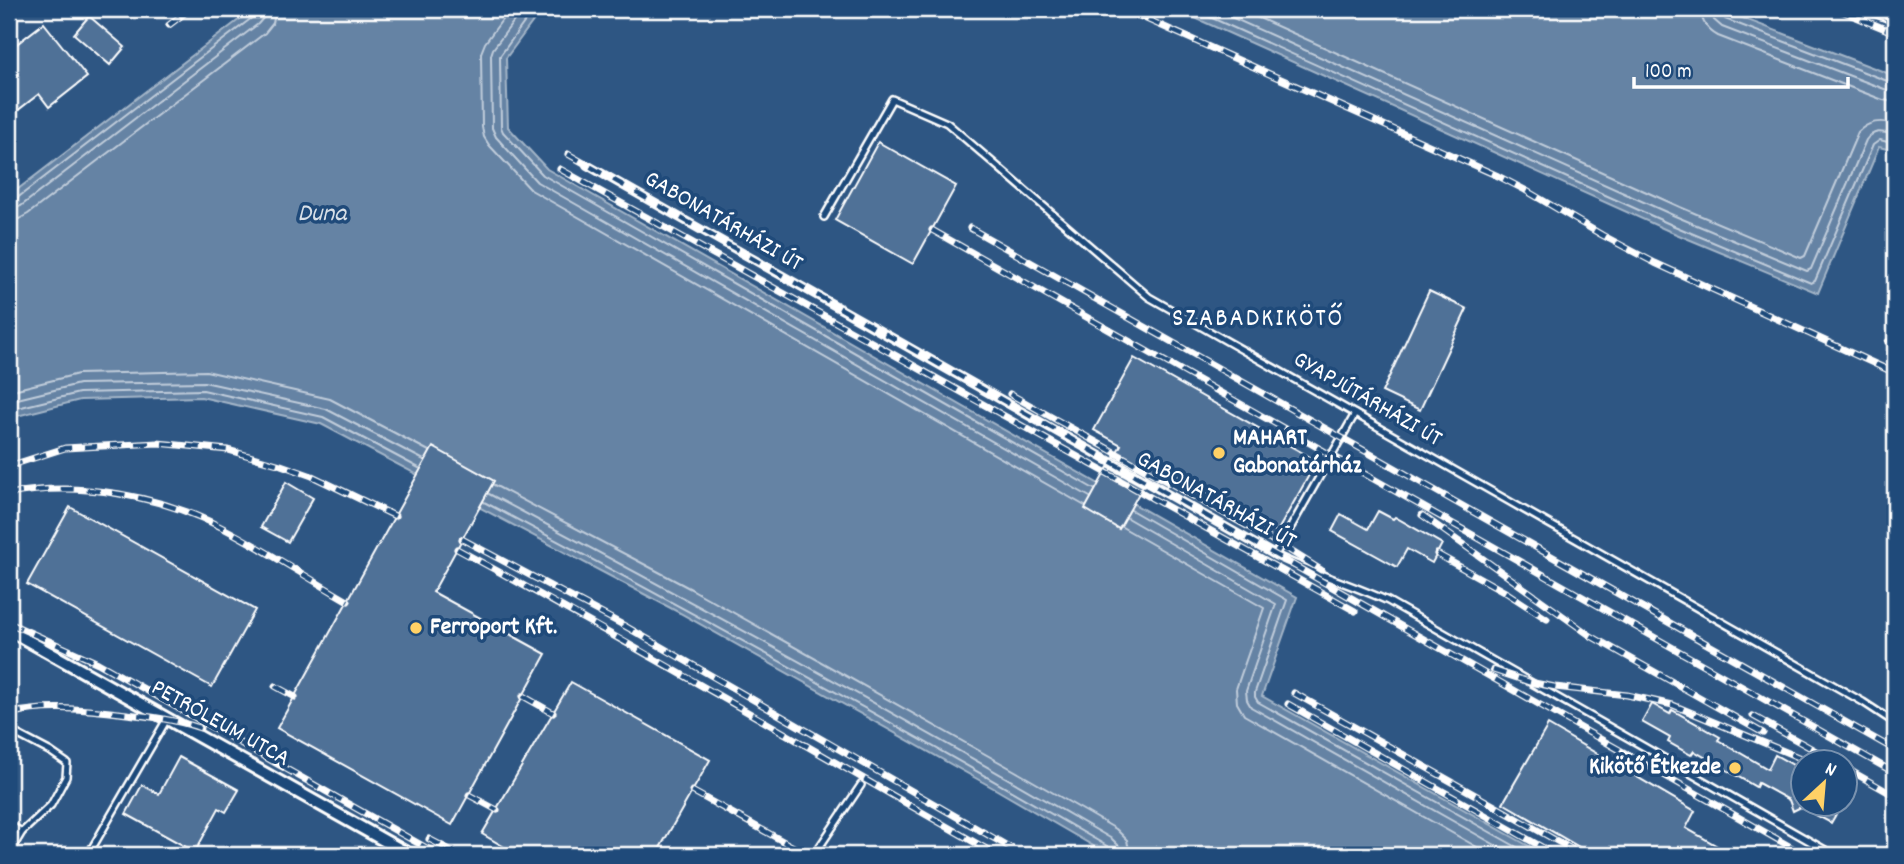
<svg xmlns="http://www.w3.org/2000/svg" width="1904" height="864" font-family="Dekko,sans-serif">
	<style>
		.built { fill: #2e5683; fill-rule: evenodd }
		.water { fill: #6583a4; stroke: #a3b5c8; stroke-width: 2 }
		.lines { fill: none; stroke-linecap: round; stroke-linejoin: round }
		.shore { stroke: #c1cddb; stroke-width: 2 }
		.building { fill: #507197; stroke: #fff; stroke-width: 2 }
		.service-casing { stroke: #fff; stroke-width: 10 }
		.minor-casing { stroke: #fff; stroke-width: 16 }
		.service { stroke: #1f4a7a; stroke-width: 5 }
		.minor { stroke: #1f4a7a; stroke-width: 10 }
		.rail-casing { stroke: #fff; stroke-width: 7 }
		.rail { stroke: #1f4a7a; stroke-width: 4.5; stroke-dasharray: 13; stroke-linecap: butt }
		.poi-dot { fill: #ffd166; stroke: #1f4a7a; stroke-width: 2.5 }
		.labels { text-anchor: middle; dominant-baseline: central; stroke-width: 7; stroke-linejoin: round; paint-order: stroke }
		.street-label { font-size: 24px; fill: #fff; stroke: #1f4a7a }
		.poi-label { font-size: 24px; font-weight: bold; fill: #fff; stroke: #1f4a7a; text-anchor: start }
		.water-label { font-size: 26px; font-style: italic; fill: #d8e0e8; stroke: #1f4a7a }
		.neighbourhood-label { font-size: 26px; letter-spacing: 2px; fill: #fff; stroke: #1f4a7a }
	</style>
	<rect width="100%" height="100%" fill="#1f4a7a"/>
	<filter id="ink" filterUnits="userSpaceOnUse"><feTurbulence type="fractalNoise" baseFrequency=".0143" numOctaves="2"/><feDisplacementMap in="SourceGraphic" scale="14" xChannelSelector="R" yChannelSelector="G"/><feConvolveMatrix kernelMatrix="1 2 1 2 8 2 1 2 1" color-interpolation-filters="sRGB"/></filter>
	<g filter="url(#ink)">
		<g class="built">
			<polygon points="9,9 253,9 9,196"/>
			<path d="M542,9H1175L1669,231L1817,293L1880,147L1895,151V855H1545L1261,695L1297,597L547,169L508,127L506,58ZM1802,762H1844V804H1802Z"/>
			<polygon points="1719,9 1895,9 1895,76"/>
			<polygon points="201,397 321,424 680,613 997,790 1109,855 9,855 9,418 80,400"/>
		</g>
		<g class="water">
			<polygon points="253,9 542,9 506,58 508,127 547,169 1297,597 1262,696 1545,855 1109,855 997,790 680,613 321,424 201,397 80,400 9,418 9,196"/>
			<polygon points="1175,9 1719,9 1895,76 1895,151 1879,147 1818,293 1669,231"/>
		</g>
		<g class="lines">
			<g class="shore">
				<polyline points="510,9 485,43 481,53 482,127 484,137 489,145 531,190 1085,506"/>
				<polyline points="523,9 493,49 491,55 492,128 496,137 537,182 1090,497"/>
				<polyline points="534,9 500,56 501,127 503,132 543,175 1094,489"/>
				<polyline points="1192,9 1672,225 1811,283 1815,281 1873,145 1880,140 1895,144"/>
				<path d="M1213,9L1675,216L1807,271L1811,269L1866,140C1874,129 1883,132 1895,135"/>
				<path d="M1239,9L1680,207L1801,258L1805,256L1858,132C1869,121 1880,120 1895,124"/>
				<path d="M1701,9C1701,21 1707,30 1718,36L1883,100L1895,102"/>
				<polyline points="1711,9 1714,20 1722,27 1887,90 1895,91"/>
				<polyline points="1720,9 1721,14 1725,19 1890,82 1895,82"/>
				<polyline points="9,201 16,199 253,17 256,14 256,9"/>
				<polyline points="9,210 21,206 258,24 264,17 265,9"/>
				<polyline points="9,220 19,219 28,214 265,33 273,23 276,9"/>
				<polyline points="9,391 78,374 206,371 330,399 429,451"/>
				<polyline points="9,401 79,384 204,382 326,409 424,460"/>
				<polyline points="9,410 79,393 203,390 323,417 419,468"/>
				<polyline points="494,485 693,590 1010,768 1116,829 1127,840 1130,855"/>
				<path d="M489,494C699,605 907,719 1112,839L1119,846L1120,855"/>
				<path d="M484,502C694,613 902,727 1107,846L1111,850V855"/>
				<polyline points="1131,510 1287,600 1255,692 1255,697 1258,702 1531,855"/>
				<polyline points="1127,518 1276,604 1246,691 1247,700 1251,707 1513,855"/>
				<polyline points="1122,527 1264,608 1236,689 1237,703 1244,715 1491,855"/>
			</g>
		</g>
		<g class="building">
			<polygon points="89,16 125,47 110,65 74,34"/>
			<polygon points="44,23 87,77 49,107 39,94 17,111 9,101 9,50"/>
			<polygon points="878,142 956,186 913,264 835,220"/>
			<polygon points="1429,291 1467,309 1420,410 1382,392"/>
			<polygon points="1134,358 1317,461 1277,532 1174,474 1166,487 1114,457 1121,445 1094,430"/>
			<polygon points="433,447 494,481 433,592 546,654 452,825 277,728"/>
			<polygon points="1108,467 1143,486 1119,529 1085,509"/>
			<polygon points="286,482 313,498 288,542 261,527"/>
			<polygon points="70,507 255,610 212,687 27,584"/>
			<polygon points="1378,511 1393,519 1395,517 1442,544 1432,563 1407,549 1397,567 1332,531 1341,514 1368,529"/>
			<polygon points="571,682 710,760 656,855 518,855 482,834"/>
			<polygon points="1652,704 1670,714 1672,710 1720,737 1718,740 1768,769 1775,755 1802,770 1802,804 1842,804 1831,823 1801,807 1793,811 1789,800 1758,783 1756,787 1694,751 1691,755 1668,742 1670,738 1642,722"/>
			<polygon points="1548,725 1695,811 1686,828 1733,855 1593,855 1503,803"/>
			<polygon points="179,757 239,790 226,812 219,808 195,852 126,814 142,785 159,794"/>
		</g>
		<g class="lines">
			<defs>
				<g id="service">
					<polyline points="1875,13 1895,21"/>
					<path d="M587,165L1275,555C1312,573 1351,584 1388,601L1834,855"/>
					<polyline points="824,217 892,99 947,123 1149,297 1863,702 1895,723"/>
					<polyline points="1275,555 1355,414"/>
					<polyline points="9,730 51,752 67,763 66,777 51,805 22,832 9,854"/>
					<polyline points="9,825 22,832"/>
					<polyline points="88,855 167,719"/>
					<polyline points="814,855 861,785"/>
				</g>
				<polyline id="minor" points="9,630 410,855"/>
			</defs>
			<use href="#service" class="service-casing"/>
			<use href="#minor" class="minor-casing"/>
			<use href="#service" class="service"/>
			<use href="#minor" class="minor"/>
			<defs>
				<g id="rail">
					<polyline points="1124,9 1498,176 1525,190 1602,235 1655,263 1895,373"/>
					<polyline points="1837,9 1895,33"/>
					<polyline points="169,25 190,9"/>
					<polyline points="568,154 1805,855"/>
					<polyline points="560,169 1355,611"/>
					<polyline points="970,228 1895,750"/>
					<polyline points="932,230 1895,773"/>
					<polyline points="1888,342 1895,345"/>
					<polyline points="1010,394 1281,545 1321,570"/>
					<polyline points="9,466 65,448 158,443 228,450 281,465 312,476 395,516"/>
					<path d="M9,494C79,481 159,495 223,528C266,550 306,577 348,601"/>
					<polyline points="1422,515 1591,636 1763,733"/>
					<polyline points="462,539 625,626 1023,855"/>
					<path d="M457,549C639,647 817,753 997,855"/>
					<polyline points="1437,554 1507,593 1547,619"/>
					<polyline points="9,623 98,663 439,855"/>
					<polyline points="1493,670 1529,682 1555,687 1627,695 1673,705 1810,762"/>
					<polyline points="275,686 295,697"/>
					<polyline points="1294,693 1582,855"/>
					<polyline points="523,696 553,713"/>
					<polyline points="1288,704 1556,855"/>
					<path d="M9,714C46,705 81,709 119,713C146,716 174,719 200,728"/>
					<polyline points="1753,716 1836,762"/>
					<polyline points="1844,767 1895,796"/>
					<polyline points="692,791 808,855"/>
					<polyline points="469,795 497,810"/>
					<polyline points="429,839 460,855"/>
				</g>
			</defs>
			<use href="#rail" class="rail-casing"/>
			<use href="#rail" class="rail"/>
		</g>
	</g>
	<g class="poi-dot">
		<circle cx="1219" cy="453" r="7"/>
		<circle cx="416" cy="628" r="7"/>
		<circle cx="1735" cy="768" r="7"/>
	</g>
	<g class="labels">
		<g class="street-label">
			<text transform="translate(723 222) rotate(30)">GABONATÁRHÁZI ÚT</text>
			<text transform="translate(1367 400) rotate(30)">GYAPJÚTÁRHÁZI ÚT</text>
			<text transform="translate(1216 501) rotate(29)">GABONATÁRHÁZI ÚT</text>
			<text transform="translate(220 724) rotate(29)">PETRÓLEUM UTCA</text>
		</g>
		<g class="poi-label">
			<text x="1233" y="439">MAHART<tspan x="1233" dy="28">Gabonatárház</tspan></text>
			<text x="430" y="628">Ferroport Kft.</text>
			<text x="1721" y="768" text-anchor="end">Kikötő Étkezde</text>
		</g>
		<g class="water-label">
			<text x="322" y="214">Duna</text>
		</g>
		<g class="neighbourhood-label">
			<text x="1258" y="319">SZABADKIKÖTŐ</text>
		</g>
	</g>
	<rect width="1904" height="864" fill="none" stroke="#1f4a7a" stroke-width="35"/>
	<rect x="18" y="18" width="1869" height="829" fill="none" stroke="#fff" stroke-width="2.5" filter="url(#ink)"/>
	<g transform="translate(1824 783) rotate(26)"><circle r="33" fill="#1f4a7a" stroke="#7992af" stroke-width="2"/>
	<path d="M0-5L12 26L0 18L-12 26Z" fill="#ffd166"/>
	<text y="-10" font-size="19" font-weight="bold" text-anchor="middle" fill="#ffffff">N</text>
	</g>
	<path d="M1634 77v10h214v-10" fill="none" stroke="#ffffff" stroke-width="3.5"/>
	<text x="1645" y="77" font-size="21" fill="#ffffff" stroke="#1f4a7a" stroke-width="5" paint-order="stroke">100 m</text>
</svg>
